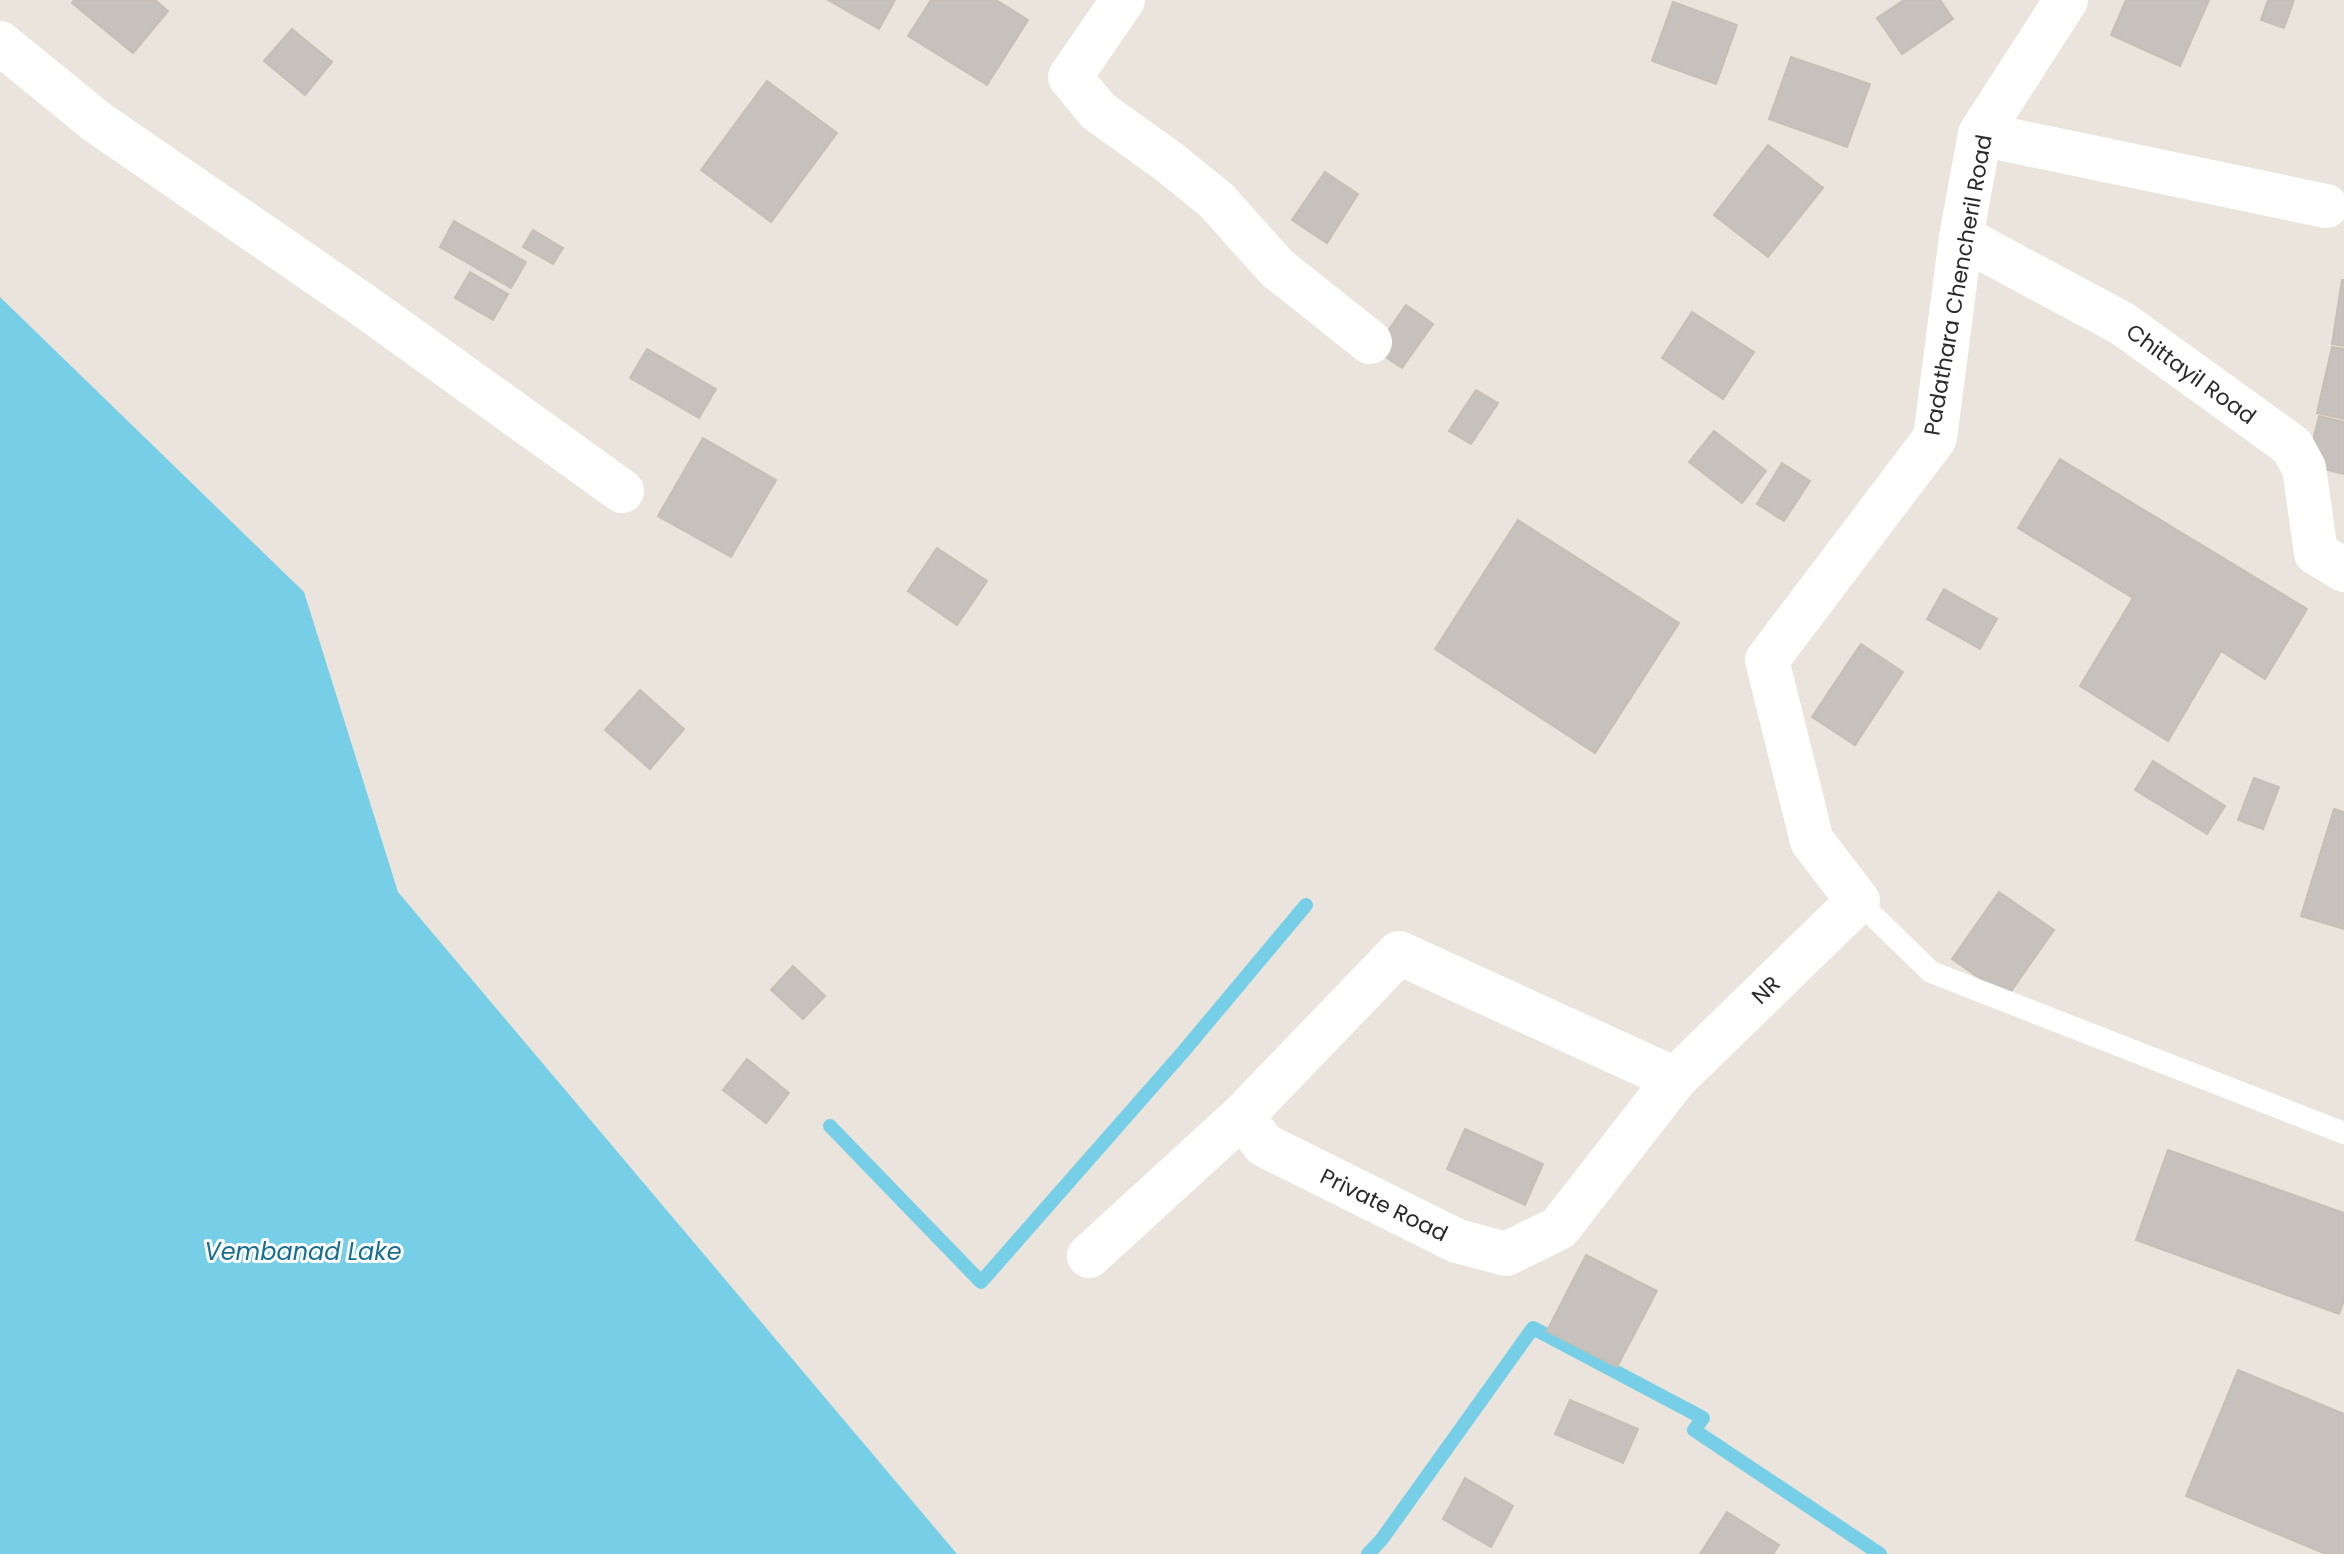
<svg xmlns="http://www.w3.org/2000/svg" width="2344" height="1554" font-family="Poppins,sans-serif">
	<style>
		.water { fill: #76cfe7 }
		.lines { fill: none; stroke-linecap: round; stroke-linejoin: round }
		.stream { stroke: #76cfe7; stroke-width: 14 }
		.building { fill: #c6c1bc; stroke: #c6bfb6; stroke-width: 2 }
		.lane { stroke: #fff; stroke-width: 22 }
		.street { stroke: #fff; stroke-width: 44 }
		.labels { text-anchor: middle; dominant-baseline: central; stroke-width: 6; stroke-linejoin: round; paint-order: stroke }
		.street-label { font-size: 22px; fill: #2a2a2a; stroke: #fff }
		.water-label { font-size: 24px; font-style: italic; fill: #166e91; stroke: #fff }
	</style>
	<rect width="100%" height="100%" fill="#ebe4dc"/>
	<polygon class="water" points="0,297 304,592 398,892 957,1554 0,1554"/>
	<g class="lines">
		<g class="stream">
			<polyline points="830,1126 981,1282 1183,1052 1306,905"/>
			<polyline points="1368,1554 1382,1539 1533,1328 1703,1418 1694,1430 1880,1554"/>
		</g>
	</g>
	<g class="building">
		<polygon points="74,0 155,0 168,11 133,53 72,3"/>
		<polygon points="828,0 895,0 879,29"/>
		<polygon points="931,0 996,0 1028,20 987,85 908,36"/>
		<polygon points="1904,0 1940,0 1953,19 1902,54 1877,18"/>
		<polygon points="2126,0 2209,0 2180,66 2111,35"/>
		<polygon points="2268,0 2294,0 2284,28 2261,20"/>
		<polygon points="1673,2 1737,25 1716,84 1652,61"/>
		<polygon points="292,29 332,62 305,95 264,61"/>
		<polygon points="1791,57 1870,84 1847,147 1769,119"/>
		<polygon points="767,81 837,133 771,222 701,170"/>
		<polygon points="1768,145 1823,188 1768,257 1714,215"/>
		<polygon points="1325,172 1358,194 1327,243 1292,220"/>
		<polygon points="454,221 526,262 511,288 440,247"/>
		<polygon points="533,230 563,248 553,264 523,247"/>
		<polygon points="470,272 508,294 493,320 455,298"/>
		<polygon points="2342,280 2344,280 2344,346 2332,344"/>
		<polygon points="1406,305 1433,324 1402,368 1375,350"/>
		<polygon points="1692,312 1754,352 1723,399 1662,358"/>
		<polygon points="2332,347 2344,349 2344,419 2317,413"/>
		<polygon points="647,349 716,389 699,418 630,378"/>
		<polygon points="1476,390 1498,403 1471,444 1449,431"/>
		<polygon points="2319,416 2344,422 2344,474 2307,465"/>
		<polygon points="1714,431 1766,471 1742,503 1689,462"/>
		<polygon points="703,438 776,480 731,557 658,516"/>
		<polygon points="2060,459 2307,609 2265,679 2221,651 2168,741 2080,686 2133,598 2018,528"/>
		<polygon points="1782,463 1810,481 1784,521 1757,504"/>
		<polygon points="1518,520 1679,623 1595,753 1435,649"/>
		<polygon points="937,548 987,581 957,625 908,591"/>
		<polygon points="1944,589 1997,619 1980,649 1927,619"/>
		<polygon points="1861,644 1903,672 1855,745 1812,717"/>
		<polygon points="640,690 684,729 650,769 605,730"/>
		<polygon points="2153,761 2225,806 2207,834 2135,790"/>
		<polygon points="2254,778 2279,787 2263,829 2238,820"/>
		<polygon points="2334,809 2344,812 2344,929 2301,916"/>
		<polygon points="1999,892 2054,930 2007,997 1952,959"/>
		<polygon points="793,966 825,996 803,1019 771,990"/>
		<polygon points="747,1059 789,1093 766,1123 723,1090"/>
		<polygon points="1465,1129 1543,1164 1525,1205 1447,1169"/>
		<polygon points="2168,1150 2344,1213 2344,1300 2339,1314 2136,1240"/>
		<polygon points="1586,1255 1657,1291 1617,1367 1547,1331"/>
		<polygon points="2238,1370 2344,1414 2344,1554 2326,1554 2186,1496"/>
		<polygon points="1570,1400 1638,1429 1623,1463 1555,1434"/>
		<polygon points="1465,1478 1513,1506 1491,1547 1443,1519"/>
		<polygon points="1727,1512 1779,1545 1773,1554 1700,1554"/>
	</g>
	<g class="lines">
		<polyline class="lane" points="1858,901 1931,972 2344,1133"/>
		<g class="street">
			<polyline points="1123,0 1070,77 1098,111 1169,162 1216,200 1277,268 1370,342"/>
			<polyline points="0,43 97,122 363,305 622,491"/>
			<polyline points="1980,134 2326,206"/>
			<polyline points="1961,237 2123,324 2292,446 2304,468 2316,553 2344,570"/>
			<polyline points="1242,1116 1399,953 1675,1079"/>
			<polyline points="1089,1256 1242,1116 1264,1145 1457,1241 1506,1254 1559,1228 1675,1079 1858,901 1812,841 1767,660 1935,438 1961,237 1980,134 2066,0"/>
		</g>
	</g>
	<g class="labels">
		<g class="street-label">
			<text transform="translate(1958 285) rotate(-80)">Padathara Chencheril Road</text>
			<text transform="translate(2191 374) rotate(36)">Chittayil Road</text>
			<text transform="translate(1766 990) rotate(-44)">NR</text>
			<text transform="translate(1384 1205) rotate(26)">Private Road</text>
		</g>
		<g class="water-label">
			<text x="303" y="1251">Vembanad Lake</text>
		</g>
	</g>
</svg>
